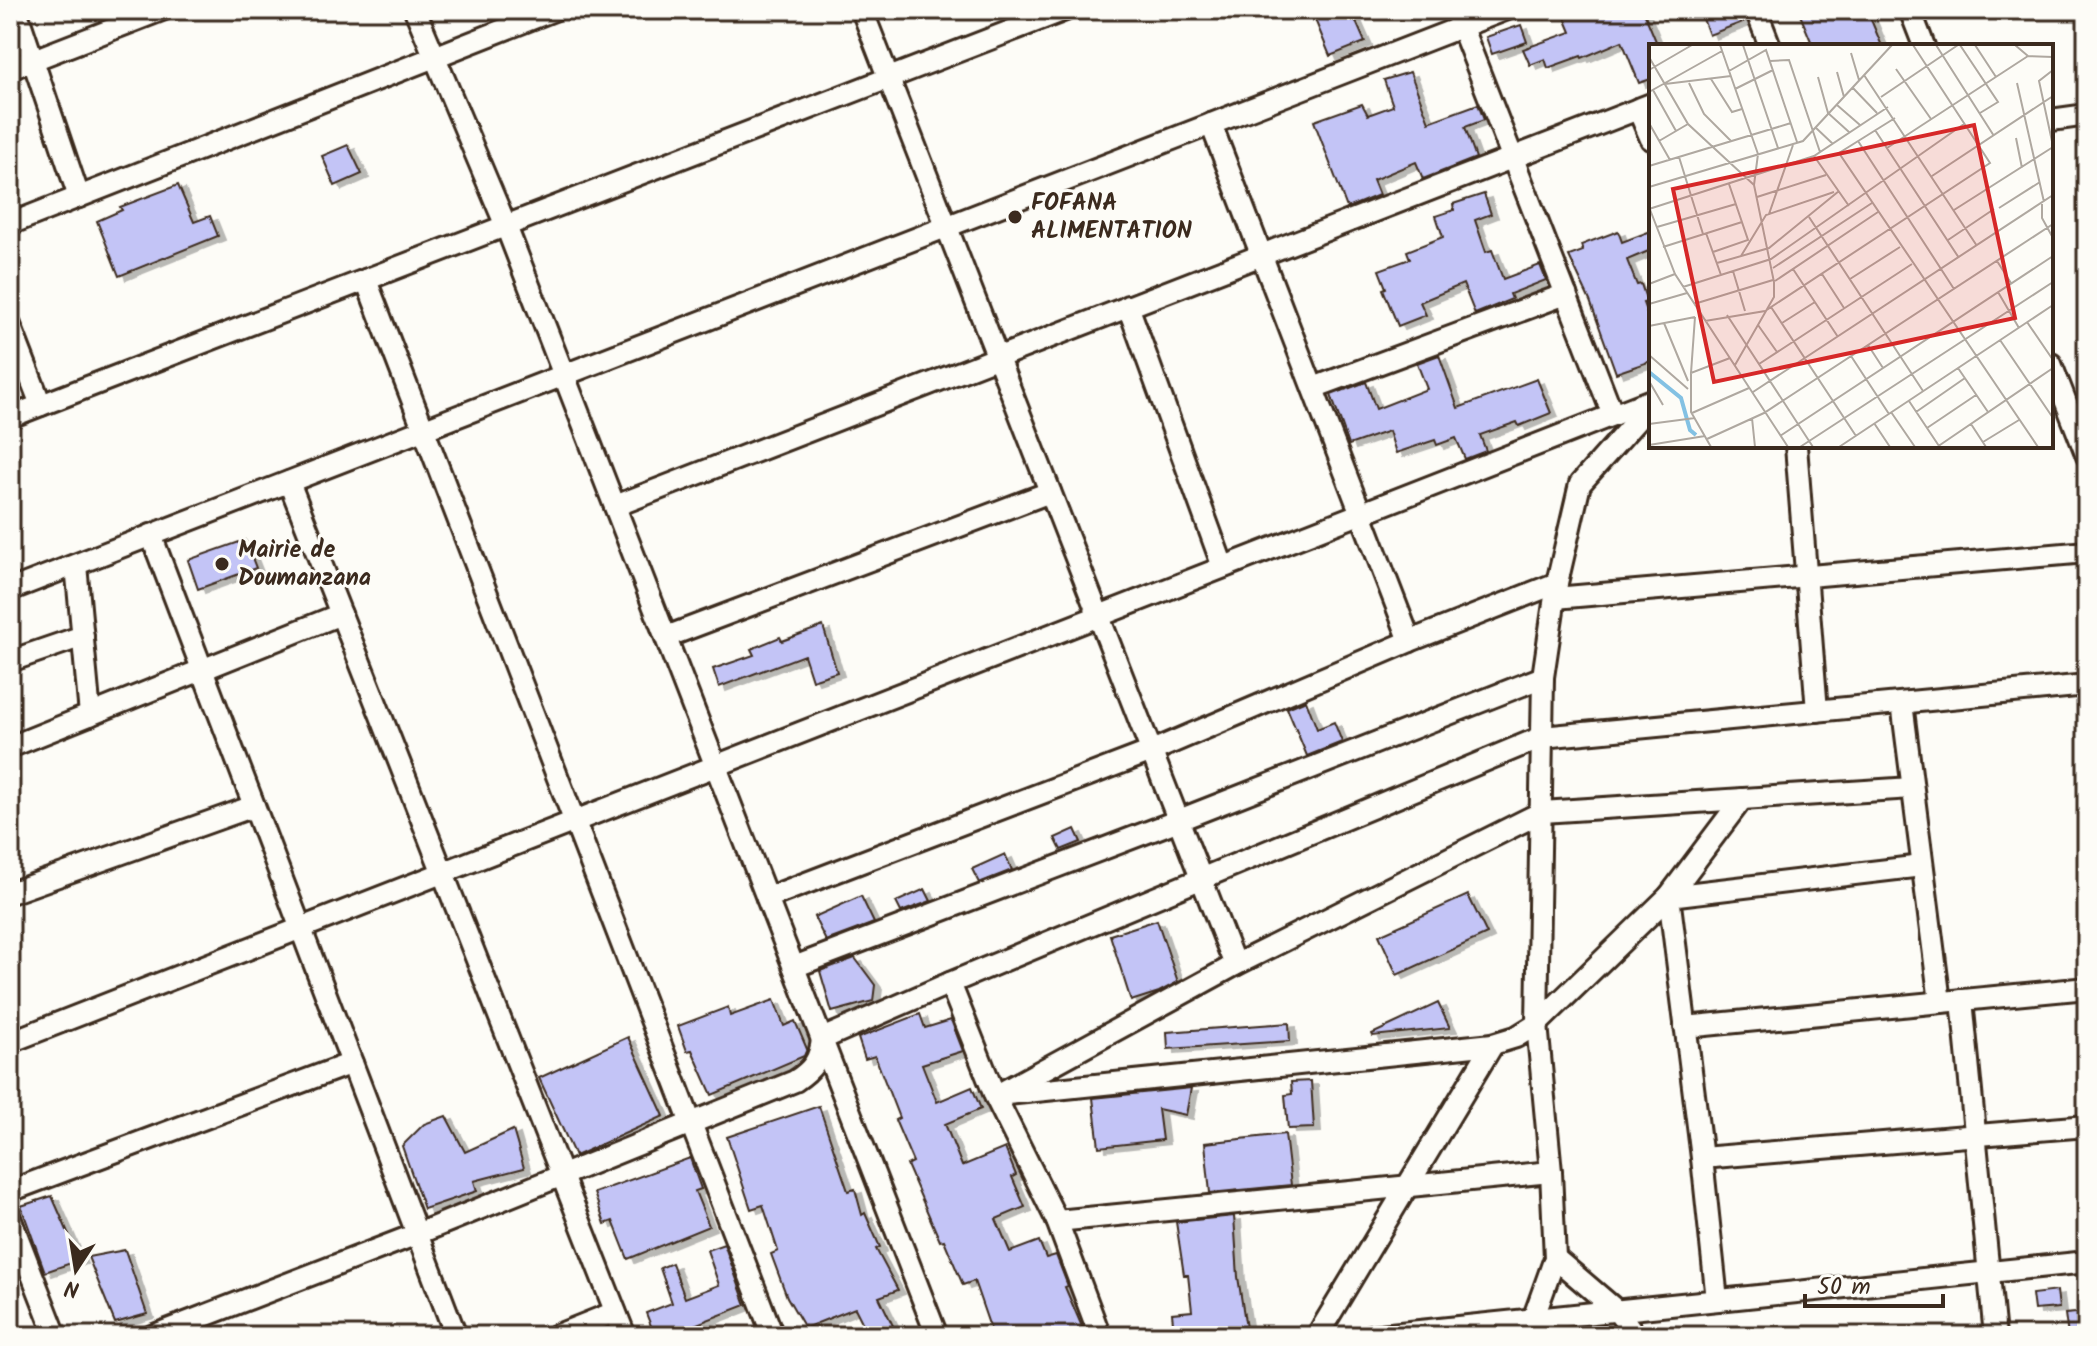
<svg xmlns="http://www.w3.org/2000/svg" width="2097" height="1346" font-family="Kalam,sans-serif">
	<style>
		.building { fill: #c3c4f6; stroke: #3b2a1e; stroke-width: 2; filter: url(#shadow) }
		.lines { fill: none; stroke-linecap: round; stroke-linejoin: round }
		.street-casing { stroke: #3b2a1e; stroke-width: 26 }
		.street { stroke: #fdfcf7; stroke-width: 20 }
		.poi-dot { fill: #3b2a1e; stroke: #fdfcf7; stroke-width: 3 }
		.labels { text-anchor: middle; dominant-baseline: central; stroke-width: 6; stroke-linejoin: round; paint-order: stroke }
		.poi-label { font-size: 24px; font-weight: bold; fill: #3b2a1e; stroke: #fdfcf7; text-anchor: start }
		.inset-river { fill: none; stroke: #83c1e3; stroke-width: 4 }
		.inset-road { fill: none; stroke: #afa8a0; stroke-width: 2 }
		.view { fill: #d62828; fill-opacity: 0.15; stroke: #d62828; stroke-width: 4 }
		.inset-edge { fill: none; stroke: #3b2a1e; stroke-width: 4 }
	</style>
	<defs>
		<filter id="shadow"><feDropShadow dx="7" dy="4" stdDeviation="0" flood-color="#0004"/></filter>
	</defs>
	<rect width="100%" height="100%" fill="#fdfcf7"/>
	<filter id="ink" filterUnits="userSpaceOnUse"><feTurbulence type="fractalNoise" baseFrequency=".0125" numOctaves="2"/><feDisplacementMap in="SourceGraphic" scale="16" xChannelSelector="R" yChannelSelector="G"/><feConvolveMatrix kernelMatrix="1 2 1 2 8 2 1 2 1" color-interpolation-filters="sRGB"/></filter>
	<g filter="url(#ink)">
		<g class="building">
			<polygon points="1311,10 1351,10 1365,42 1330,56"/>
			<polygon points="1571,10 1643,10 1658,46 1651,46 1651,79 1639,83 1622,41 1582,58 1581,56 1548,68 1545,59 1530,65 1523,49 1571,32 1563,13"/>
			<polygon points="1720,10 1738,10 1743,22 1709,35 1702,16"/>
			<polygon points="1798,10 1867,10 1882,46 1813,46"/>
			<polygon points="1521,25 1527,42 1492,54 1486,37"/>
			<polygon points="1410,72 1429,122 1478,104 1484,120 1465,127 1476,158 1423,179 1416,162 1373,180 1379,195 1347,208 1314,121 1362,104 1368,115 1393,106 1384,80"/>
			<polygon points="348,145 362,174 335,186 322,156"/>
			<polygon points="178,185 194,222 210,216 218,236 119,276 97,221 122,210 120,207"/>
			<polygon points="1484,194 1491,214 1475,220 1486,252 1492,250 1503,279 1540,265 1546,280 1510,294 1512,299 1475,314 1463,284 1420,302 1426,315 1398,326 1383,289 1386,288 1379,270 1410,259 1407,251 1443,237 1436,216 1454,210 1453,204"/>
			<polygon points="1618,231 1622,242 1651,231 1651,250 1627,260 1637,285 1641,284 1647,302 1643,303 1651,325 1651,361 1616,373 1590,301 1569,256 1583,251 1581,245"/>
			<polygon points="1439,355 1458,408 1537,379 1551,413 1519,426 1517,422 1480,435 1486,451 1465,459 1456,438 1437,445 1435,440 1396,453 1389,431 1349,445 1331,395 1366,382 1376,409 1427,389 1417,363"/>
			<polygon points="245,540 256,568 198,589 188,560"/>
			<polygon points="823,626 837,672 812,680 804,655 719,687 713,669 754,655 751,649 780,637 782,641"/>
			<polygon points="1306,700 1317,729 1334,722 1342,742 1307,756 1287,708"/>
			<polygon points="1075,829 1081,842 1061,850 1055,838"/>
			<polygon points="1005,854 1012,870 979,883 972,869"/>
			<polygon points="925,889 931,901 901,912 896,902"/>
			<polygon points="1468,895 1487,934 1397,975 1379,935"/>
			<polygon points="861,896 874,923 826,941 814,917"/>
			<polygon points="1157,920 1178,982 1159,992 1131,1001 1110,935"/>
			<polygon points="855,958 875,985 873,1001 832,1012 820,971"/>
			<polygon points="774,1000 784,1026 795,1021 807,1049 804,1056 712,1095 692,1050 687,1051 678,1026 728,1007 730,1016"/>
			<polygon points="1438,1003 1450,1028 1373,1036 1372,1034"/>
			<polygon points="920,1014 925,1028 951,1020 963,1051 922,1064 937,1102 972,1087 981,1109 945,1124 962,1166 1005,1148 1016,1175 1012,1177 1025,1207 996,1219 1010,1252 1039,1241 1046,1258 1056,1255 1068,1286 1065,1287 1086,1336 993,1336 974,1281 963,1285 944,1240 940,1241 907,1165 913,1162 895,1120 899,1118 875,1056 865,1059 858,1038"/>
			<polygon points="1289,1023 1290,1041 1168,1049 1167,1032"/>
			<polygon points="628,1037 664,1116 575,1156 539,1078"/>
			<polygon points="1311,1081 1314,1128 1288,1129 1285,1095 1292,1094 1291,1082"/>
			<polygon points="1191,1088 1186,1115 1158,1109 1162,1140 1099,1147 1093,1098"/>
			<polygon points="819,1106 848,1191 855,1189 862,1215 865,1213 880,1247 876,1249 898,1290 879,1297 898,1336 869,1336 855,1308 805,1328 787,1297 771,1254 778,1251 763,1205 751,1209 727,1137"/>
			<polygon points="446,1116 465,1152 513,1130 524,1168 474,1181 477,1191 424,1209 402,1146 424,1124"/>
			<polygon points="1285,1134 1291,1185 1210,1193 1205,1143"/>
			<polygon points="690,1158 701,1189 695,1191 709,1226 628,1259 613,1221 605,1224 594,1193"/>
			<polygon points="52,1196 80,1260 45,1272 21,1206"/>
			<polygon points="1234,1216 1238,1277 1246,1328 1174,1333 1172,1313 1192,1311 1188,1275 1184,1275 1176,1222"/>
			<polygon points="724,1244 746,1305 666,1336 655,1336 646,1313 672,1303 660,1268 672,1263 685,1298 719,1285 707,1250"/>
			<polygon points="125,1250 147,1314 115,1323 88,1257"/>
			<polygon points="2057,1291 2059,1308 2034,1310 2032,1294"/>
			<polygon points="2087,1312 2087,1336 2068,1336 2065,1314"/>
		</g>
		<g class="lines">
			<defs>
				<g id="street">
					<polyline points="16,10 79,197"/>
					<polyline points="415,10 506,226 937,1336"/>
					<polyline points="862,10 1235,965"/>
					<polyline points="1455,10 1613,415"/>
					<polyline points="1756,10 1770,46"/>
					<polyline points="1910,10 1924,46"/>
					<polyline points="10,69 162,10"/>
					<polyline points="1638,109 1651,139"/>
					<polyline points="2051,120 2087,115"/>
					<polyline points="1211,124 1410,641"/>
					<polyline points="10,224 554,10"/>
					<polyline points="366,280 773,1336"/>
					<polyline points="1128,306 1223,567"/>
					<polyline points="10,325 41,405"/>
					<polyline points="2051,364 2087,456"/>
					<polyline points="1313,388 1566,294"/>
					<polyline points="10,417 1065,10"/>
					<polyline points="1796,446 1817,711"/>
					<polyline points="289,482 625,1336"/>
					<polyline points="615,506 1651,104"/>
					<polyline points="151,535 456,1336"/>
					<polyline points="76,565 90,715"/>
					<polyline points="10,590 1505,10"/>
					<polyline points="1555,598 2087,552"/>
					<polyline points="666,637 1050,492"/>
					<polyline points="10,661 83,636"/>
					<polyline points="1902,703 1940,1002"/>
					<polyline points="10,747 341,614"/>
					<polyline points="10,893 254,806"/>
					<polyline points="767,898 1152,751 1410,641 1557,583"/>
					<polyline points="794,967 1179,820 1543,677"/>
					<polyline points="950,983 995,1096 1057,1221 1100,1336"/>
					<polyline points="1962,1000 1995,1336"/>
					<polyline points="1685,1027 2087,988"/>
					<polyline points="10,1042 1651,400"/>
					<polyline points="1007,1094 1493,1044 1516,1037 1537,1024 1669,896 1742,799"/>
					<polyline points="995,1096 1235,965 1542,812 1912,788"/>
					<polyline points="1702,1158 2087,1126"/>
					<polyline points="10,1191 352,1063"/>
					<polyline points="10,1218 56,1336"/>
					<polyline points="1057,1221 1551,1172"/>
					<polyline points="1555,1258 1617,1311 1636,1336"/>
					<polyline points="1717,1300 1702,1158 1669,896 1922,866"/>
					<path d="M152,1336L417,1234L795,1081C812,1070 820,1060 822,1039L950,983L1542,737L2087,685"/>
					<polyline points="555,1336 615,1312"/>
					<polyline points="1317,1336 1493,1044"/>
					<polyline points="1371,1336 2087,1262"/>
					<polyline points="1527,1336 1555,1258 1551,1172 1537,1024 1543,677 1557,583 1580,484 1651,404"/>
				</g>
			</defs>
			<use href="#street" class="street-casing"/>
			<use href="#street" class="street"/>
		</g>
	</g>
	<g class="poi-dot">
		<circle cx="1015" cy="217" r="8"/>
		<circle cx="222" cy="564" r="8"/>
	</g>
	<g class="labels">
		<g class="poi-label">
			<text x="1031" y="203">FOFANA<tspan x="1031" dy="28">ALIMENTATION</tspan></text>
			<text x="238" y="550">Mairie de<tspan x="238" dy="28">Doumanzana</tspan></text>
		</g>
	</g>
	<g transform="translate(1649 44)">
		<rect width="404" height="404" fill="#fdfcf7"/>
		<path class="inset-river" d="M0,328L32,354L41,386L47,391"/>
		<path class="inset-road" d="M71,1L109,110L105,141L125,238V253L86,321M94,1L129,104M287,1L345,92M311,1L349,58L331,69M326,1L347,33M366,1L379,12L404,13M202,9L210,36M0,13L39,80L105,141M121,17L140,16L171,108M247,25L282,75M0,26L43,1M404,26L390,37L404,102M80,27L117,6L148,98M188,28L195,53M215,31L328,202M169,33L179,69L200,88M62,35L83,68L93,65M40,39L55,70L82,97M368,39L395,158M16,40L82,32M203,43L228,69M86,45L124,26M4,46L27,87M0,48L73,7M232,53L309,1M188,61L211,81M246,74L190,109L389,403M0,79L21,116M166,83L184,100M226,86L310,214M367,94L373,124M10,97L39,80M209,97L305,245M238,104L379,12M165,112L200,162M30,113L54,190M0,122L142,79M283,132L404,52M0,143L154,97L243,1M108,153L177,131M393,160V174L404,194M0,163L26,230L139,403M350,164L391,138M0,165L165,112L239,63M305,166L404,103M120,170L144,101M160,173L274,347M8,183L87,160M57,189L72,231M299,196L345,165M14,203L93,178M64,208L99,196L80,140M92,212L117,171L185,148M348,217L362,239M68,219L120,204L190,147M124,224L223,159M144,225L189,293M84,227L96,267M173,230L195,264M201,235L251,203M126,237L229,168M0,240L26,230M34,243L122,215L315,80M349,248L370,284M0,260L38,249M45,260L124,236M122,263L207,392M78,271L164,403M46,273L42,329L81,314M56,277L116,267L341,119L264,1M378,278L404,316M15,279L39,337M133,279L166,258M109,281L128,308M0,282L46,273M351,296L404,374M219,301L234,324M0,311L39,345M202,312L240,370M110,320L263,220M309,324L339,368M42,329V368L62,403M0,337L14,361M104,348L404,151M260,357L290,402M242,368L266,403M267,368L316,334M43,369L100,344M103,374L106,403M225,379L241,403M0,380L46,374M322,380L337,403M278,384L327,351M131,392L404,212M58,395L115,369L404,180M334,398L370,376M0,401L56,392M151,403L404,238M190,403L404,261M288,403L404,324"/>
		<path class="view" d="M325,81L366,274L65,338L24,145Z"/>
		<rect width="404" height="404" class="inset-edge"/>
	</g>
	<rect width="2097" height="1346" fill="none" stroke="#fdfcf7" stroke-width="40"/>
	<rect x="20" y="20" width="2057" height="1306" fill="none" stroke="#3b2a1e" stroke-width="3" filter="url(#ink)"/>
	<g transform="translate(76 1270) rotate(192)" stroke="#fdfcf7" stroke-width="6" paint-order="stroke">
	<path d="M0-6L14 30L0 20L-14 30Z" fill="#3b2a1e"/>
	<text y="-12" font-size="22" font-weight="bold" text-anchor="middle" fill="#3b2a1e">N</text>
	</g>
	<path d="M1805 1294v12h138v-12" fill="none" stroke="#3b2a1e" stroke-width="4"/>
	<text x="1817" y="1294" font-size="24" fill="#3b2a1e" stroke="#fdfcf7" stroke-width="6" paint-order="stroke">50 m</text>
</svg>
